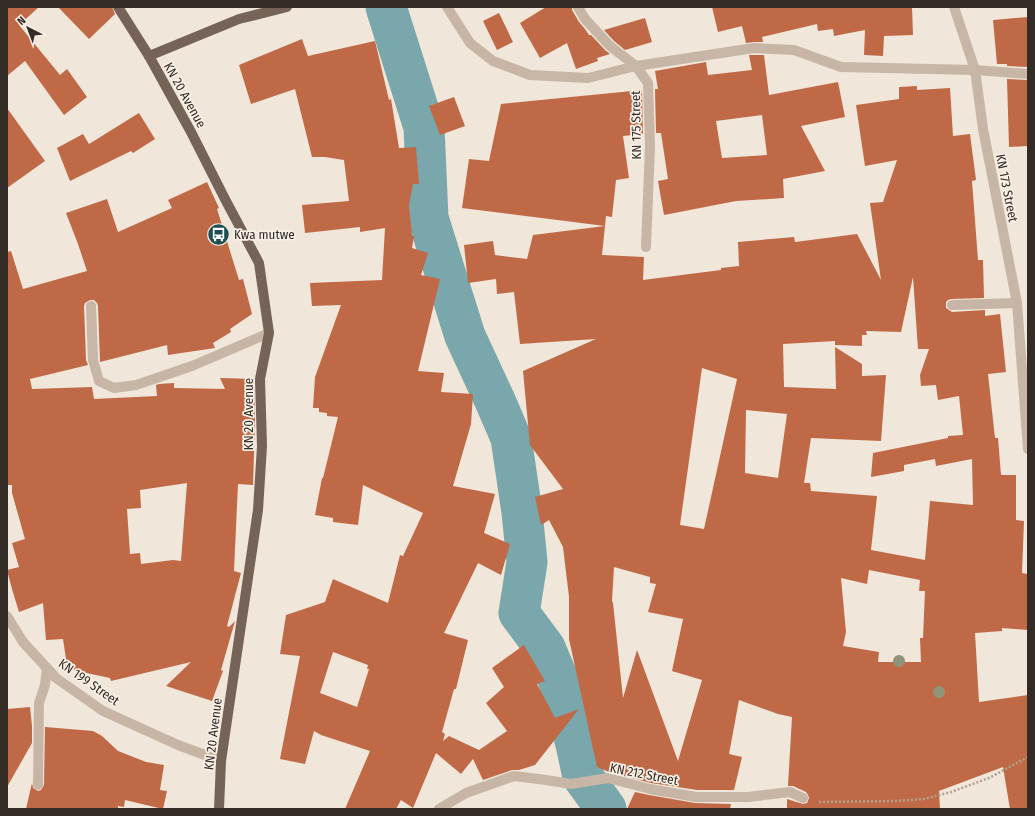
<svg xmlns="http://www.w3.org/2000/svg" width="1035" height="816" font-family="'Fira Sans Condensed',sans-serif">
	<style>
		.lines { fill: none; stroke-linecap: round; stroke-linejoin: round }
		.stream { stroke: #7aa7ab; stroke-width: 7 }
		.river { stroke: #7aa7ab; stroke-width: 41 }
		.building { fill: #c06947; fill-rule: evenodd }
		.path { stroke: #b3a090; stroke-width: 2.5; stroke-dasharray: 2 2; stroke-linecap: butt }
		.minor { stroke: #c7b6a6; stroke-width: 10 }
		.major { stroke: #756358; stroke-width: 10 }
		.tree { fill: #90947a }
		.labels { text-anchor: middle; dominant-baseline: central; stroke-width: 3.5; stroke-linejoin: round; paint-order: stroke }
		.street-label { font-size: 13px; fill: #332b26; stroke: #f8f0e5 }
		.poi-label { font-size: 13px; fill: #332b26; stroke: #f8f0e5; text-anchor: start }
	</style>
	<rect width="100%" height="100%" fill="#f0e6d9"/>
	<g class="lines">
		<polyline class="stream" points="511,438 523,425"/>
		<polyline class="river" points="386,7 424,127 428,218 465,336 496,403 511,438 522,512 527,562 519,613 545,648 558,679 576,744 583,777 606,809"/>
	</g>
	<g class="building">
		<polygon points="7,7 39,7 19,25 60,75 67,69 87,97 64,115 25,61 7,76"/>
		<polygon points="58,7 112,7 115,14 89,39"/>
		<polygon points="546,7 572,7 572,10 579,22 585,29 589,35 591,35 605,50 610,54 597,58 598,61 576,69 567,43 540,58 520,23"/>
		<polygon points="712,7 912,7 913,35 884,36 883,56 864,55 865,30 834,36 833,29 818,31 817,24 762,37 763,42 754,42 746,43 742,26 718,32"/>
		<polygon points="499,13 513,42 497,50 483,21"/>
		<polygon points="1028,17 1028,67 1007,66 1007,64 997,64 993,20"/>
		<polygon points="645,18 652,42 625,50 614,41 604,30"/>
		<path d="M302,39L308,56L375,41L389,100L391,99L399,148L416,147L419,184H413L409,205L412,236H414L412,248L428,253L421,275L440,279L418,371L444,373L441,392L473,394L471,424L453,486L495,494L484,533L510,544L501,575L478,563L444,633L468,640L456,689H454L442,732L445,734L443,741L449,736L479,750L507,731L486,703L504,687L492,668L524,645L545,681L537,684L555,718L579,709L535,765L519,770H512L483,780L473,759L461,774L436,753L413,808L401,800L396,809H345L370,751L321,735L314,731L305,764L280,759L300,656L280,654L286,615L325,602L333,579L388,603L400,555L403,556L423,513L363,485L358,525L333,522V518L315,515L322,478H323L338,417L327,416V413L319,412V408H313L315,377L341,305L312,306L310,283L382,280L385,228L360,232V227L305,233L302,205L349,201L344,160L325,157H312L295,89L251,104L239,65ZM333,652L368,665L367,669H369L357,707L320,693Z"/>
		<path d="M749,55H764L769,95L838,82L845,117L801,126L825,171L783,179L784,198L736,201L664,215L658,181L668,179L661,133H656L655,89H658L655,71L706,62L708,75L752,70ZM762,115L767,155L722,158L716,121Z"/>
		<polygon points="1007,79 1028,80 1028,146 1009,147"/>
		<path d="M917,86V90L950,88L953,136L970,134L976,180L972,181L978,260H983L984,298L951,299L948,300L946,302V308L952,312L985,310V316L1000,314L1006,372L988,374L995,438H998L1001,475H1016V520L1024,521L1022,573L1028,574V630L1002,628V631L975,633L979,702L1028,695V809H1010L1003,767L939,791L940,809H787V799L803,804L807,803L809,798L808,795L806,792L793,786H788L792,717L778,714L739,700L729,754L742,757L734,790H697L651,783L609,772L597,767L569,639V597L563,547L549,520L541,525L535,497L563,489L530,445L523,371L596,339L520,344L514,292L497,294L496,279L468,283L464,245L493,241L495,255L527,259L533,235L605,226L602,255L644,257L643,280L721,270V268L739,266L738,242L794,237L795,242L857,234L881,280L870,203L883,202L897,160L865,166L856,105L899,99V87ZM913,277L918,349H929L920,375L921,386L936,385L938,400L959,396L963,435L948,436V438L873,453L871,477L904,471V465L935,459L936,466L972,459L973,505L930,501L925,560L871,550L877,496L811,491L810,483H804L811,438L881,441L886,375L862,376V364L835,347L836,389L784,387L783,344L835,341V345L862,346V335H867L866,331L901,332ZM702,368L737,379L704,529L680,525ZM746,410L787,414L778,478L745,473ZM614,567L650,577V583L656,584L648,612L683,619L672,671L702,680L678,761L637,650L623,698L613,603L612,601ZM869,570L920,580L919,591H925L923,638H920L921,662H878L879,652L843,646L846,632L841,578L867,584Z"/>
		<polygon points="642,90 643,134 623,136 629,178 616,180 612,217 606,216 605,226 462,208 469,159 489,161 501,104"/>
		<polygon points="454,97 465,126 440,135 429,106"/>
		<polygon points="7,108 45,161 7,188"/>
		<polygon points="139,113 155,139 133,153 131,151 70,181 57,148 83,134 89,144"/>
		<path d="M207,182L219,208L217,209L239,280L243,279L252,314L230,329L231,332L213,343L215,348L168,355L167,345L100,362L98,306L97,303L94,300H90L85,303L84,306L86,360L88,365L30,379L32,389L92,387L94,399L157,396L156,385L159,384L174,383V388L225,389L220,378L254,379L255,422L253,485L238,484L234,571L241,573L227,626L229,627L235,621L221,670L223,671L212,701L166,686L191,662L111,681L110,678L77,671L64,666L66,659L63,639L46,640L43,603L19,612L12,589L7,570L19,567L12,543L25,539L12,493V485H8L7,469V252L11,251L23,289L87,271L78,244L66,213L107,199L118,232L172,208L168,200ZM187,483L181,561L173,560L141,564L140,553L130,554L127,509L141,508L140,490Z"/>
		<polygon points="30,707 32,726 32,743 7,787 7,709"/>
		<polygon points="45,727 93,731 102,736 118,751 146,762 164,765 160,790 167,791 163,809 125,800 124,807 118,806 118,809 26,809 32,783 33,788 38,791 41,790 44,785"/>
		<polygon points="635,792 649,795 695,803 731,804 730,809 627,809"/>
	</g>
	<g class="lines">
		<polyline class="path" points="819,802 896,801 924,799 951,792 989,778 1028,757"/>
		<g class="minor">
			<polyline points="447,7 470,43 493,61 530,75 588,78 636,66 754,48 794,50 841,67 975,70 1028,74"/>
			<polyline points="578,7 585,19 610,46 636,66 648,83 650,146 646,247"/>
			<polyline points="954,7 975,70 983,129 1017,303 1028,449"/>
			<polyline points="952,305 1017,303"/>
			<polyline points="91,306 93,360 99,381 114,388 136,385 192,366 269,333"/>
			<polyline points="7,616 23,642 56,678 103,711 178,745 221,761"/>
			<polyline points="38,785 39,703 45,685 47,668"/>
			<polyline points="439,809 466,793 514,776 546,780 571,784 608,778 650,789 696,797 748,797 790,792 803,798"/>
		</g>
		<g class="major">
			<polyline points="118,7 149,56 191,132 226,201 259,263 269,333 260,379 262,446 258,510 221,761 219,809"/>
			<polyline points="149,56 239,19 287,7"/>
		</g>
	</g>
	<g class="tree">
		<circle cx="899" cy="661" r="6"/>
		<circle cx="939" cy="692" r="6"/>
	</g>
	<defs>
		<symbol id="bus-disc" viewBox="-11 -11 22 22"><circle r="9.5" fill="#1e4d52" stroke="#f8f0e5"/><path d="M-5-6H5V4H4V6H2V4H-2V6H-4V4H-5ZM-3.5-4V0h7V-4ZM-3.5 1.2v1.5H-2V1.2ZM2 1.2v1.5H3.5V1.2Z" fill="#fff"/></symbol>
	</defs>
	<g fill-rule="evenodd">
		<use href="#bus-disc" x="206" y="222" width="25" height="25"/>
	</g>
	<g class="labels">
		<g class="street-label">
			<text transform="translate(185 95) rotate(61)">KN 20 Avenue</text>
			<text transform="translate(636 125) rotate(-91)">KN 175 Street</text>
			<text transform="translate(1007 188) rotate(79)">KN 173 Street</text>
			<text transform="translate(248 414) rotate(-90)">KN 20 Avenue</text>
			<text transform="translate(89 682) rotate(35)">KN 199 Street</text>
			<text transform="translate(213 734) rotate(-83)">KN 20 Avenue</text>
			<text transform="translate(644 774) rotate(11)">KN 212 Street</text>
		</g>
		<g class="poi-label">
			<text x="234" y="234">Kwa mutwe</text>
		</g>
	</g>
	<rect width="1035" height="816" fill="none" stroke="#332b26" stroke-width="16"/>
	<g transform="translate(28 28) rotate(318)" stroke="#f8f0e5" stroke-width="3" paint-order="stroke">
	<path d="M0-3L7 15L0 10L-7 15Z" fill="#332b26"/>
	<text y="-6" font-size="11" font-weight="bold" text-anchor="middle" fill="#332b26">N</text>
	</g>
</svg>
